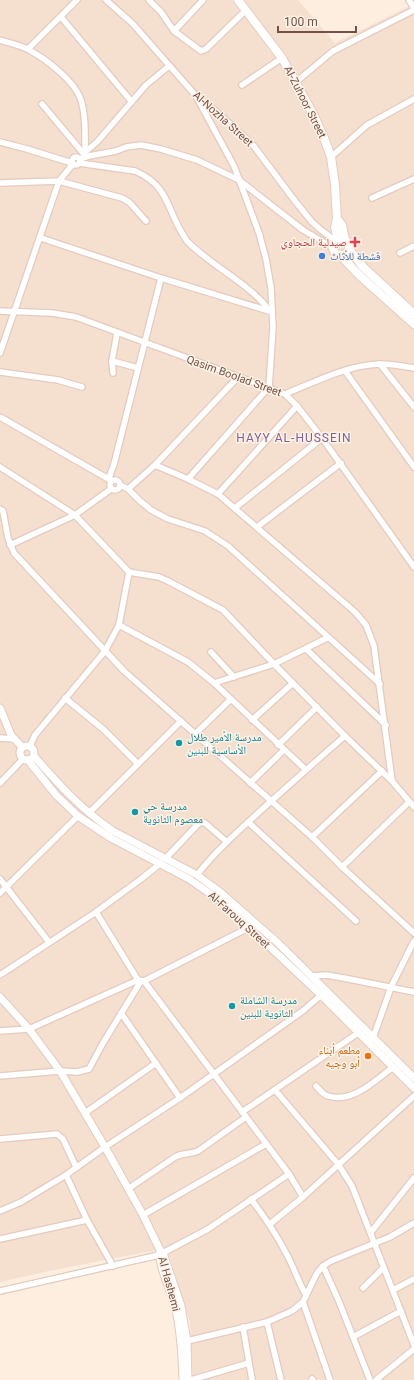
<svg xmlns="http://www.w3.org/2000/svg" width="414" height="1380" font-family="Roboto,'Noto Naskh Arabic',sans-serif">
	<style>
		.residential { fill: #f5dfce }
		.lines { fill: none; stroke-linecap: round; stroke-linejoin: round }
		.minor-casing { stroke: #e3cbbf; stroke-width: 8 }
		.tertiary-casing { stroke: #e3cbbf; stroke-width: 9 }
		.secondary-casing { stroke: #e8cbbc; stroke-width: 10 }
		.minor { stroke: #fff; stroke-width: 5.5 }
		.tertiary { stroke: #fff; stroke-width: 7 }
		.secondary { stroke: #fff; stroke-width: 8 }
		.health-dot { fill: #e0444e; stroke: #fff3e7; stroke-width: 1.5 }
		.shop-dot { fill: #3f7fe0; stroke: #fff3e7; stroke-width: 1.5 }
		.culture-dot { fill: #0f9aa8; stroke: #fff3e7; stroke-width: 1.5 }
		.food-dot { fill: #e8710a; stroke: #fff3e7; stroke-width: 1.5 }
		.labels { text-anchor: middle; dominant-baseline: central; stroke-width: 3; stroke-linejoin: round; paint-order: stroke }
		.street-label { font-size: 11px; fill: #745147; stroke: #fff3e7 }
		.health-label { font-size: 11px; fill: #be3a42; stroke: #fff3e7; text-anchor: end }
		.shop-label { font-size: 11px; fill: #366cbe; stroke: #fff3e7; text-anchor: start }
		.culture-label { font-size: 11px; fill: #0d838f; stroke: #fff3e7; text-anchor: start }
		.food-label { font-size: 11px; fill: #c56008; stroke: #fff3e7; text-anchor: end }
		.neighbourhood-label { font-size: 12px; letter-spacing: 1px; fill: #7f6298; stroke: #fff3e7 }
	</style>
	<rect width="100%" height="100%" fill="#fdeee0"/>
	<polygon class="residential" points="0,0 298,0 335,43 414,4 414,1380 193,1380 190,1322 167,1248 49,1271 0,1282"/>
	<g class="lines">
		<defs>
			<g id="minor">
				<polyline points="106,0 133,24 196,96 217,112 253,145 295,201 312,222 321,230 336,241"/>
				<polyline points="149,0 161,12 174,31 201,51 206,49 246,10"/>
				<polyline points="409,0 414,8"/>
				<polyline points="61,17 131,101"/>
				<polyline points="174,31 203,0"/>
				<path d="M0,40C9,43 21,45 29,50C46,59 75,81 81,100C86,117 85,135 85,152"/>
				<polyline points="28,49 77,0"/>
				<polyline points="296,82 333,51 414,10"/>
				<polyline points="242,85 282,58"/>
				<polyline points="42,104 83,153"/>
				<polyline points="0,142 27,149 72,163"/>
				<polyline points="84,153 97,142 146,85 169,66"/>
				<polyline points="331,157 367,125 414,99"/>
				<circle cx="76" cy="161" r="4"/>
				<polyline points="79,159 89,156 116,151 126,147 141,145 161,149 197,160 239,180 303,230 333,248"/>
				<path d="M79,163L135,171C171,186 167,214 187,241C212,267 248,282 270,311"/>
				<polyline points="0,183 59,181 122,198 129,202 146,221"/>
				<polyline points="372,198 414,179"/>
				<polyline points="41,238 161,278 269,311"/>
				<polyline points="400,253 414,246"/>
				<polyline points="0,311 52,313 76,317 285,394 297,406 322,438 414,567"/>
				<polyline points="0,353 59,181 73,164"/>
				<polyline points="112,361 138,368"/>
				<polyline points="380,364 414,407"/>
				<polyline points="345,371 414,467"/>
				<polyline points="0,372 58,380 82,387"/>
				<polyline points="113,373 112,361 117,333"/>
				<path d="M285,394C315,382 347,365 380,364C391,364 403,366 414,368"/>
				<polyline points="0,417 112,481"/>
				<polyline points="155,465 188,479 218,494 355,612 366,625 374,646 392,781"/>
				<polyline points="0,467 75,515 129,572 159,577 168,581 223,610 274,664 345,736 392,781 414,807"/>
				<polyline points="109,478 114,464 161,278"/>
				<polyline points="188,479 269,387 273,327 271,288 266,259 259,233 234,166 196,96"/>
				<circle cx="115" cy="485" r="5"/>
				<polyline points="120,485 128,489 155,465 238,377"/>
				<polyline points="128,489 140,501 151,510 168,519 205,531 228,546 380,684"/>
				<polyline points="218,494 297,406"/>
				<polyline points="235,508 322,438"/>
				<polyline points="0,509 3,511 8,538 14,553 124,671 312,837 342,867 414,933"/>
				<polyline points="257,527 341,463"/>
				<polyline points="10,545 75,515 111,489"/>
				<polyline points="119,625 188,662 213,682 305,769"/>
				<polyline points="306,649 386,725"/>
				<polyline points="211,652 234,677"/>
				<polyline points="214,683 274,664 327,638"/>
				<polyline points="65,698 103,729 138,764"/>
				<polyline points="252,720 293,683"/>
				<polyline points="195,734 231,699"/>
				<polyline points="0,738 14,739"/>
				<polyline points="278,745 317,707"/>
				<polyline points="30,746 35,735 105,651 119,625 129,572"/>
				<polyline points="0,783 23,759"/>
				<polyline points="250,783 284,750"/>
				<polyline points="89,813 181,721"/>
				<polyline points="248,822 356,921"/>
				<polyline points="312,837 382,771"/>
				<polyline points="166,858 200,822 205,823 227,842"/>
				<polyline points="342,867 409,802"/>
				<path d="M197,875C218,848 244,826 269,803C294,781 319,758 345,736"/>
				<polyline points="0,879 49,942"/>
				<polyline points="0,893 78,816"/>
				<polyline points="96,912 138,980"/>
				<polyline points="0,975 96,912 141,879 161,863"/>
				<polyline points="311,976 326,975 344,978 414,992"/>
				<polyline points="144,981 289,1174 303,1197"/>
				<polyline points="121,1013 180,1098"/>
				<polyline points="0,1031 29,1029 138,980 144,981 248,928"/>
				<polyline points="373,1038 391,987 414,941"/>
				<polyline points="0,1076 60,1071 77,1072 89,1069 103,1043 141,981"/>
				<path d="M316,1086C320,1090 323,1095 328,1096C352,1104 376,1080 393,1067"/>
				<polyline points="275,1090 338,1164 352,1186 414,1345"/>
				<polyline points="242,1112 358,1033"/>
				<polyline points="85,1113 156,1063"/>
				<polyline points="0,1139 57,1134 63,1139 76,1167"/>
				<polyline points="66,1175 87,1220 113,1266"/>
				<path d="M128,1189L175,1157C184,1152 189,1155 198,1151L246,1117"/>
				<path d="M251,1199C264,1216 276,1234 286,1253C294,1267 298,1282 306,1295"/>
				<polyline points="0,1211 21,1202 66,1175 105,1147 180,1098 304,1010 321,995"/>
				<polyline points="143,1215 266,1144"/>
				<polyline points="270,1224 303,1197 414,1096"/>
				<polyline points="371,1232 414,1178"/>
				<polyline points="0,1239 87,1220"/>
				<polyline points="323,1266 338,1299 370,1380"/>
				<polyline points="363,1288 383,1268"/>
				<polyline points="393,1290 414,1279"/>
				<polyline points="0,1291 159,1255 208,1229 289,1174"/>
				<polyline points="303,1302 330,1380"/>
				<polyline points="267,1322 281,1380"/>
				<polyline points="243,1327 252,1380"/>
				<polyline points="353,1337 401,1311"/>
				<polyline points="187,1341 267,1322 292,1311 303,1302 317,1273 323,1266 331,1261 390,1237 414,1223"/>
				<polyline points="312,1379 313,1380"/>
				<polyline points="191,1380 249,1363"/>
				<polyline points="376,1380 414,1349"/>
			</g>
			<g id="tertiary">
				<polyline points="0,708 11,735 22,747"/>
				<circle cx="27" cy="753" r="7"/>
				<path d="M34,756C59,785 81,809 113,831L197,875L220,892L278,943L414,1078"/>
				<polyline points="28,760 56,795 78,816 111,838 189,879 222,902 321,995 414,1088"/>
				<polyline points="0,997 29,1029 60,1071 105,1147 143,1215 160,1250 163,1253 181,1306 187,1341 188,1380"/>
				<path d="M160,1250C158,1266 171,1290 175,1306C181,1331 182,1355 183,1380"/>
			</g>
			<g id="secondary">
				<polyline points="238,0 282,58 313,114 324,138 331,157 335,185 337,219 335,227 338,240"/>
				<polyline points="337,219 342,225 345,240"/>
				<circle cx="341" cy="247" r="8"/>
				<polyline points="349,249 363,267 414,314"/>
				<polyline points="340,255 359,275 414,324"/>
			</g>
		</defs>
		<use href="#minor" class="minor-casing"/>
		<use href="#tertiary" class="tertiary-casing"/>
		<use href="#secondary" class="secondary-casing"/>
		<use href="#minor" class="minor"/>
		<use href="#tertiary" class="tertiary"/>
		<use href="#secondary" class="secondary"/>
	</g>
	<path class="health-dot" d="M353 236h4v4h4v4h-4v4h-4v-4h-4v-4h4z"/>
	<circle class="shop-dot" cx="322" cy="256" r="4"/>
	<g class="culture-dot">
		<circle cx="179" cy="743" r="4"/>
		<circle cx="135" cy="812" r="4"/>
		<circle cx="232" cy="1006" r="4"/>
	</g>
	<circle class="food-dot" cx="368" cy="1056" r="4"/>
	<g class="labels">
		<g class="street-label">
			<text transform="translate(305 102) rotate(63)">Al-Zuhoor Street</text>
			<text transform="translate(223 119) rotate(42)">Al-Nozha Street</text>
			<text transform="translate(234 376) rotate(20)">Qasim Boolad Street</text>
			<text transform="translate(239 920) rotate(42)">Al-Farouq Street</text>
			<text transform="translate(169 1284) rotate(75)">Al Hashemi</text>
		</g>
		<g class="health-label">
			<text x="347" y="242">صيدلية الحجاوي</text>
		</g>
		<g class="shop-label">
			<text x="330" y="256">قشطة للأثاث</text>
		</g>
		<g class="culture-label">
			<text x="187" y="737">مدرسة الأمير طلال<tspan x="187" dy="13">الأساسية للبنين</tspan></text>
			<text x="143" y="806">مدرسة حي<tspan x="143" dy="13">معصوم الثانوية</tspan></text>
			<text x="240" y="1000">مدرسة الشاملة<tspan x="240" dy="13">الثانوية للبنين</tspan></text>
		</g>
		<g class="food-label">
			<text x="360" y="1050">مطعم أبناء<tspan x="360" dy="13">أبو وجيه</tspan></text>
		</g>
		<g class="neighbourhood-label">
			<text x="294" y="438">HAYY AL-HUSSEIN</text>
		</g>
	</g>
	<path d="M278 26v6h78v-6" fill="none" stroke="#745147" stroke-width="2"/>
	<text x="284" y="26" font-size="12" fill="#745147" stroke="#fff3e7" stroke-width="3" paint-order="stroke">100 m</text>
</svg>
